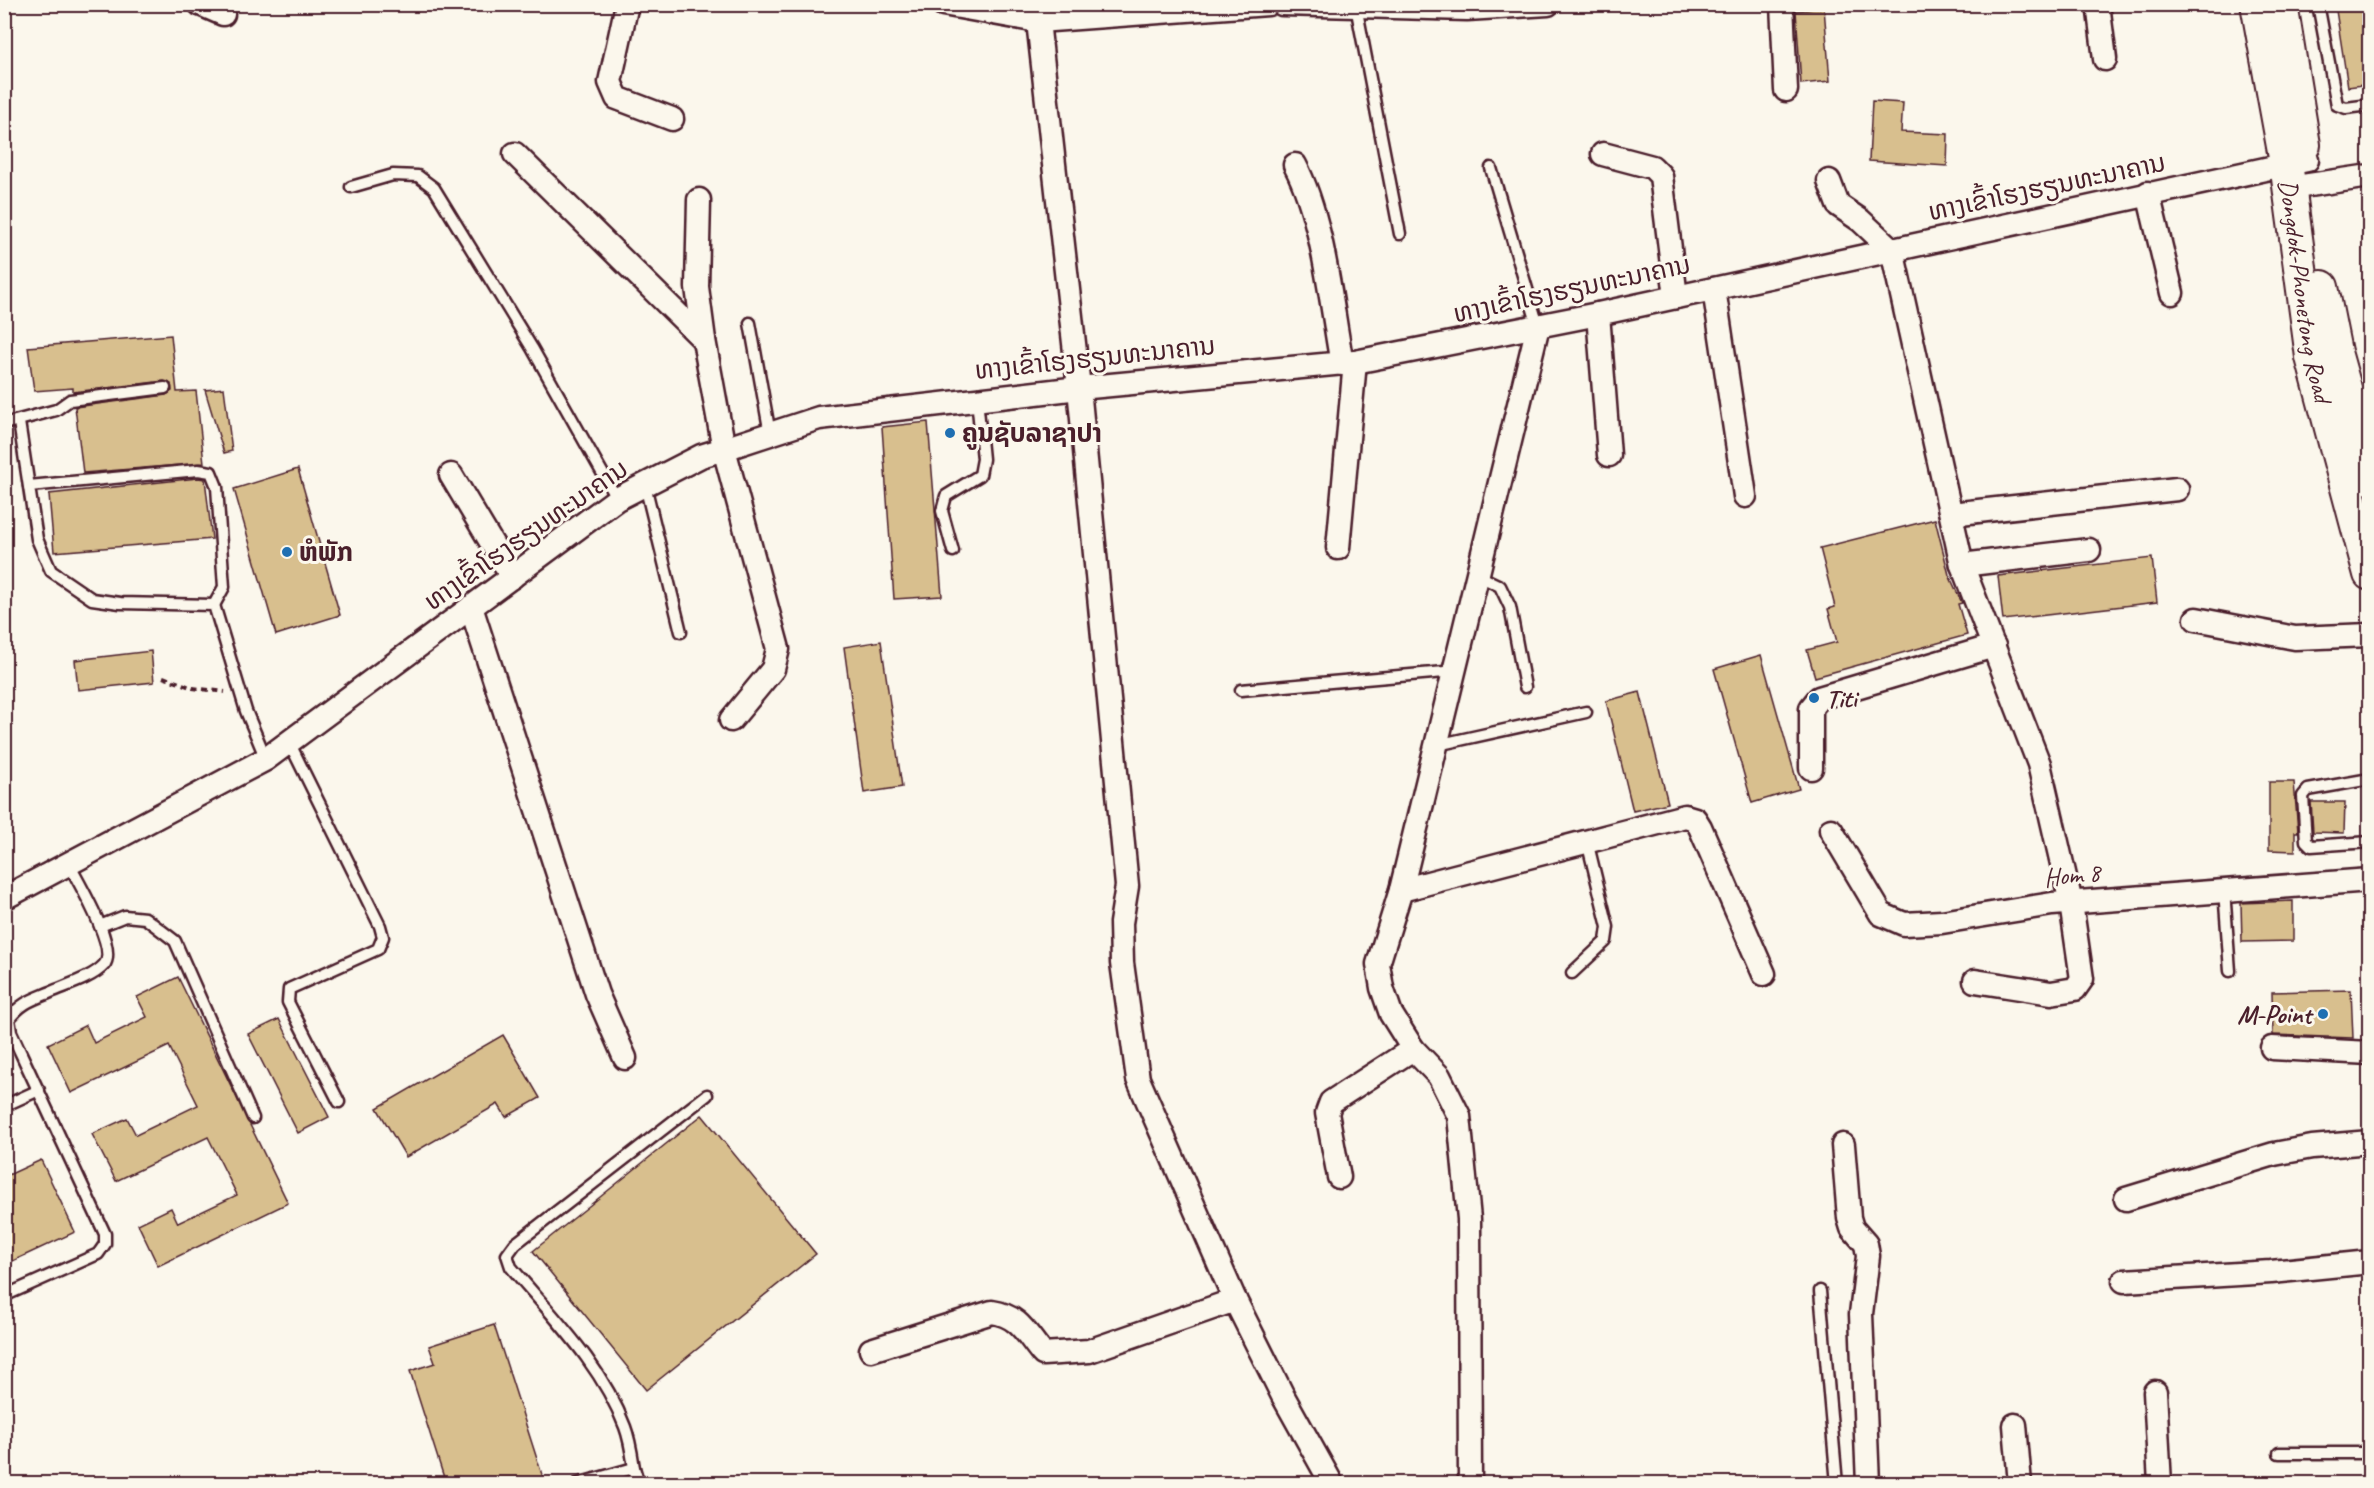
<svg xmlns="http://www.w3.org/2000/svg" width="2374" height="1488" font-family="Caveat,'Noto Sans Lao',sans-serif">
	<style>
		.building { fill: #d8bf8e; stroke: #4a1f2b; stroke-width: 1.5 }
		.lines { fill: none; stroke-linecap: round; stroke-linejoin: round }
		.lane-casing { stroke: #4a1f2b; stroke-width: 15 }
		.street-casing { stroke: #4a1f2b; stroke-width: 27 }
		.secondary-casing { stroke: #4a1f2b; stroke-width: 36 }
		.path { stroke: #4a1f2b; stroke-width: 4; stroke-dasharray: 6 4.5; stroke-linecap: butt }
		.lane { stroke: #fbf7ec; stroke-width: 10 }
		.street { stroke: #fbf7ec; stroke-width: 22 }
		.secondary { stroke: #fbf7ec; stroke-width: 32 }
		.poi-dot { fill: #1f6fb2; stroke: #fbf7ec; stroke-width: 2 }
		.labels { text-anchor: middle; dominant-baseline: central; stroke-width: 6; stroke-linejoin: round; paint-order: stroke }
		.street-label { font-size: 26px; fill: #4a1f2b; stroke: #fbf7ec }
		.poi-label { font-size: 26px; font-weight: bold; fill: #4a1f2b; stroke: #fbf7ec; text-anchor: start }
	</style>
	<rect width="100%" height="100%" fill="#fbf7ec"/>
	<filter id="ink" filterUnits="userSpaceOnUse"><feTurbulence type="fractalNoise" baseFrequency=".0167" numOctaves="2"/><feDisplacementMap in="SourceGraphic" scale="12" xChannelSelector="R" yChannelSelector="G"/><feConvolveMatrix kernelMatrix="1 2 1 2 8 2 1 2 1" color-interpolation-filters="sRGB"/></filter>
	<g filter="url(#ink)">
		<g class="building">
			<polygon points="2335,4 2370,4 2370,84 2348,87"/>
			<polygon points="1824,8 1830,81 1801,84 1796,11"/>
			<polygon points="1872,101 1903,103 1901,132 1948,134 1947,166 1869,161"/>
			<polygon points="171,335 177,392 196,391 204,463 83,473 75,407 166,395 172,391 171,384 164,381 73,392 73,388 34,391 28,347"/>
			<polygon points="224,388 232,451 224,453 205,390"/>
			<polygon points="928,422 942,596 894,599 882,427"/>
			<polygon points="298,469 340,615 276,635 234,489"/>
			<polygon points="198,478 205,479 212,539 54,552 49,494"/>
			<polygon points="1935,519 1949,575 1962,603 1958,604 1967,635 1815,677 1807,650 1837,642 1828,609 1835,607 1820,548"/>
			<polygon points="2152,558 2157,602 2003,620 1998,576"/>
			<polygon points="881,641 902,787 864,793 844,647"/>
			<polygon points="151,651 154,682 78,690 75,660"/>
			<polygon points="1761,655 1799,789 1752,803 1714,669"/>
			<polygon points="1640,692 1668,803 1633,811 1606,701"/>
			<polygon points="2269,782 2294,782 2298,832 2295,832 2295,851 2269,850"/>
			<polygon points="2311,802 2345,802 2344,833 2313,832"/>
			<polygon points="2293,901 2293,941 2242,942 2241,903"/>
			<polygon points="178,977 288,1203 158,1266 138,1224 171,1208 178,1223 237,1195 208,1137 116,1181 92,1134 127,1118 136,1135 198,1105 169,1046 71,1093 48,1044 86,1025 94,1043 147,1017 137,997"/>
			<polygon points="2351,990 2353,1038 2273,1035 2272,992"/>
			<polygon points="279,1019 329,1117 298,1133 248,1034"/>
			<polygon points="503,1035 540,1098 506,1117 498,1104 406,1157 377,1108"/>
			<polygon points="702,1115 816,1254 646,1390 533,1251"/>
			<polygon points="41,1160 75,1232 4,1265 4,1177"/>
			<polygon points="494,1325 545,1484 446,1484 410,1371 435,1363 429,1346"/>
		</g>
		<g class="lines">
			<defs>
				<g id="lane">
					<polyline points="2318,4 2337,105 2346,108 2370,105"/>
					<polyline points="1356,6 1400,234"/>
					<polyline points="1491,168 1538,326"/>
					<polyline points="351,187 393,175 418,176 434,188 532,348 617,499"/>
					<polyline points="750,323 770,434"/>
					<polyline points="19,422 37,539 51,571 92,599 120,603 214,605 246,711 266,759"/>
					<polyline points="4,424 56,410 70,400 165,388"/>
					<polyline points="645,485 681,632"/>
					<polyline points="29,486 198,470 211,472 217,487 224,587 214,605"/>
					<polyline points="953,551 942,511 946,496 980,475 983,459 977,399"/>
					<polyline points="1479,576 1500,586 1510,607 1525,687"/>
					<polyline points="1241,690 1456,671"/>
					<polyline points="289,742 380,926 383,937 378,949 289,989 288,1002 339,1102"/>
					<polyline points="1437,745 1586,712"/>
					<polyline points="2370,779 2308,790 2303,796 2306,841 2311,846 2370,842"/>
					<polyline points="2224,890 2230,971"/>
					<polyline points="100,926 125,916 145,918 175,941 253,1118"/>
					<polyline points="1572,973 1606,941 1608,927 1587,841"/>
					<polyline points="4,1106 39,1090"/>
					<polyline points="1820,1291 1837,1484"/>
					<path d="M4,1296L98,1254L105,1244V1234L11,1032L9,1019C22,1002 32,1000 51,992C67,985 92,978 104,965C119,949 78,882 69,864"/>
					<polyline points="2279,1453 2370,1453"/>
					<polyline points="634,1468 639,1484"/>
					<path d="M577,1484L634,1468C632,1455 630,1440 625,1427C602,1365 553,1317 511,1267L507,1255L515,1244L707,1095"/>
				</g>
				<g id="street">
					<polyline points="200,4 223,14"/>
					<polyline points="627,4 610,82 617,98 672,119"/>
					<polyline points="943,4 1038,21 1268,4"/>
					<polyline points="1041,4 1038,21 1079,388 1127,886 1121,923 1122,963 1138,1079 1235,1300 1283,1396 1332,1484"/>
					<polyline points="1282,4 1467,9 1548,4"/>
					<polyline points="1782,4 1786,90"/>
					<polyline points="2098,4 2105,59"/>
					<polyline points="515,154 704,340"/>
					<polyline points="1603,154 1652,167 1661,176 1676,297"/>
					<path d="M1295,165C1323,218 1331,304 1342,364"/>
					<polyline points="1829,181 1838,205 1860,220 1892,250 1962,565 2039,764 2071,903 2082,979 2075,989 2051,993 1975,981"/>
					<polyline points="2289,188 2370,176"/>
					<polyline points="2148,193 2172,293"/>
					<polyline points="699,200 697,287 704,340 724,449 778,649 773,669 731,720"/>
					<polyline points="1714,289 1745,496"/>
					<polyline points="1598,314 1609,455"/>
					<polyline points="451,475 512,577"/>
					<polyline points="1951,514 2177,489"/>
					<polyline points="1338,548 1355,362"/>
					<polyline points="1962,565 2089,550"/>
					<polyline points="471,607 597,994 625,1058"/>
					<polyline points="2196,619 2295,638 2370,635"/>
					<polyline points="1811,768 1811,708 1819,698 1994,646"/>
					<polyline points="1831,830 1881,914 1904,924 1942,922 2052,904 2370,880"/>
					<polyline points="1401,890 1685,816 1695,819 1700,827 1764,974"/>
					<polyline points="4,898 266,759 617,499 701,456 724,449 819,418 1079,388 1355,362 1598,314 2307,160"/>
					<polyline points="2272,1048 2370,1053"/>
					<polyline points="1843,1145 1849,1218 1852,1228 1866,1244 1868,1256 1861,1314 1868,1484"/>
					<polyline points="1339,1177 1327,1113 1331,1102 1413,1049"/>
					<polyline points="2126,1199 2274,1154 2312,1147 2370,1142"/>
					<polyline points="2124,1281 2271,1272 2370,1262"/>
					<path d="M871,1350L992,1312C1020,1316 1026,1334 1043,1354L1089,1351L1235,1300"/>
					<polyline points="2155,1392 2160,1484"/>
					<polyline points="2015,1425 2020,1484"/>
					<polyline points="1470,1484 1469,1219 1459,1116 1439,1076 1413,1049 1391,1014 1382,988 1378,964 1401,890 1538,326"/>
				</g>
				<g id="secondary">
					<path id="s1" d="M2257,4L2286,163L2312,357L2370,574"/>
					<polyline points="2281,4 2304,145"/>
					<polyline points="2322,287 2335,352 2370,478"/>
				</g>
			</defs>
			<use href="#lane" class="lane-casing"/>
			<use href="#street" class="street-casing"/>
			<use href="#secondary" class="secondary-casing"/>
			<polyline class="path" points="163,677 193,688 225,692"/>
			<use href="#lane" class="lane"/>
			<use href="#street" class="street"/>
			<use href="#secondary" class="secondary"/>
		</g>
	</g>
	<g class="poi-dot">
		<circle cx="950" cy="433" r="6"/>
		<circle cx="287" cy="552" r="6"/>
		<circle cx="1814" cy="698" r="6"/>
		<circle cx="2323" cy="1014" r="6"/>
	</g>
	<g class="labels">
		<g class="street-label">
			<text transform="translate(2047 187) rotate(-12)">ທາງເຂົ້າໂຮງຮຽນທະນາຄານ</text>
			<text transform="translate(1572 289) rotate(-12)">ທາງເຂົ້າໂຮງຮຽນທະນາຄານ</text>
			<text stroke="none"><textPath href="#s1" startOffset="291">Dongdok-Phonetong Road</textPath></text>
			<text transform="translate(1095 358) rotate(-6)">ທາງເຂົ້າໂຮງຮຽນທະນາຄານ</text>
			<text transform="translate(526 535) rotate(-35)">ທາງເຂົ້າໂຮງຮຽນທະນາຄານ</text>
			<text transform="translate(2072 875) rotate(-6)">Hom 8</text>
		</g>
		<g class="poi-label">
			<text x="962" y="433">ຄູນຊັບລາຊາປາ</text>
			<text x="299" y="552">ຫໍພັກ</text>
			<text x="1826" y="698">Titi</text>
			<text x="2311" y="1014" text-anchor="end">M-Point</text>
		</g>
	</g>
	<rect width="2374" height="1488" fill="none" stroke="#fbf7ec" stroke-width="24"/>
	<rect x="12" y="12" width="2350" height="1464" fill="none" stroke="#4a1f2b" stroke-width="2" filter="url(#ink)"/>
</svg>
